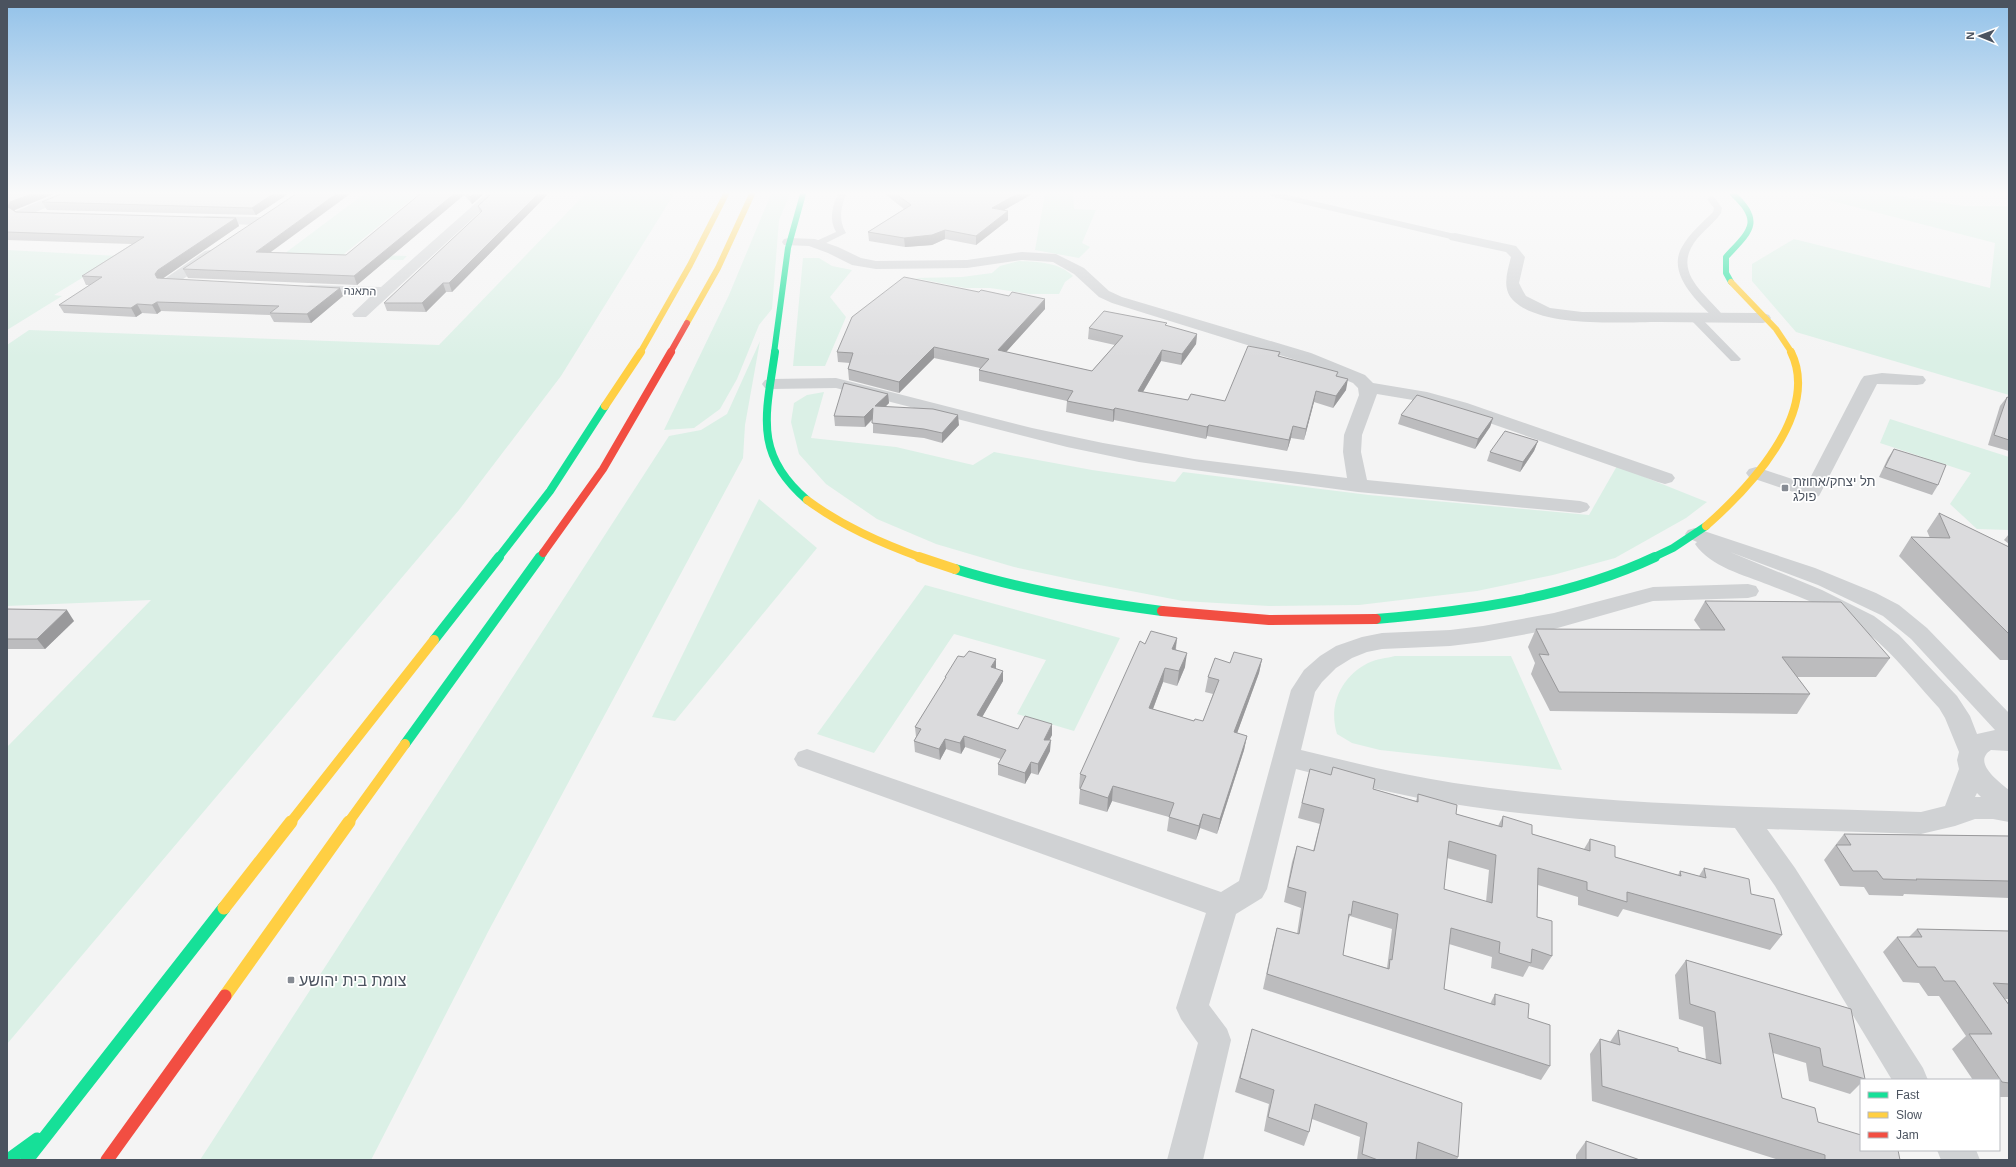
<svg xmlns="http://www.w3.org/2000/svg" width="2016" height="1167" font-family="Arial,Heebo,sans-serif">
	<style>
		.green { fill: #dbf0e6 }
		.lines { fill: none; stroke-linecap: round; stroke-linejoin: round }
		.lane { fill: #d0d2d4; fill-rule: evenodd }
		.street { fill: #d0d2d4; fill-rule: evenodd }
		.fast-far3 { stroke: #16e098; stroke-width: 6 }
		.fast-far2 { stroke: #16e098; stroke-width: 8 }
		.fast-far1 { stroke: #16e098; stroke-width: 10 }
		.fast { stroke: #16e098; stroke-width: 13 }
		.slow-far3 { stroke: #ffcf43; stroke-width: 6 }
		.slow-far2 { stroke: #ffcf43; stroke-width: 8 }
		.slow-far1 { stroke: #ffcf43; stroke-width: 10 }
		.slow { stroke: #ffcf43; stroke-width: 13 }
		.jam-far3 { stroke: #f24e42; stroke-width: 6 }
		.jam-far2 { stroke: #f24e42; stroke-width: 8 }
		.jam-far1 { stroke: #f24e42; stroke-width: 10 }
		.jam { stroke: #f24e42; stroke-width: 13 }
		.wall { fill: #bcbcbe; fill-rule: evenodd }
		.shaded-wall { fill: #99999b }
		.building { fill: #dbdbdd; stroke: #99999b; fill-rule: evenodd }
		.poi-dot { fill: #868b93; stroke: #fff; stroke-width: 1.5 }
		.labels { text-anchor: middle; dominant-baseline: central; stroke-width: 3.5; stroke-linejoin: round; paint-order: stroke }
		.far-street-label { font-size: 11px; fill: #4b535f; stroke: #fff }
		.poi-label { font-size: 13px; fill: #4b535f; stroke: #fff; text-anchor: start }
		.near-poi-label { font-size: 16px; fill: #4b535f; stroke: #fff; text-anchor: start }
	</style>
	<rect width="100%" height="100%" fill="#f4f4f4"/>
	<g class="green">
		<polygon points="364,194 418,194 344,254 407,256 403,260 280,257"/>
		<polygon points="585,194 674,194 561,376 459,510 7,1044 7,747 151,600 7,606 7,345 29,330 439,345"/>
		<polygon points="771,194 790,194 779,220 772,309 759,325 737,379 720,409 694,428 664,430 729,295"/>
		<polygon points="1045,194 1073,194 1074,209 1096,210 1082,243 1090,247 1079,258 1035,250"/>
		<polygon points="1805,194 1886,194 1963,206 2009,206 2009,395 1796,332 1752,281 1752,264 1794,239 1990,288 1995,243"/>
		<polygon points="7,250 118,256 54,295 62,296 7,330"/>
		<polygon points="803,258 819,258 832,266 852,270 830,297 846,317 825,366 793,366"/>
		<path d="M1019,261C1038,262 1059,262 1073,276L1065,282L1059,294H1030L990,288H965L915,278L962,277L992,273L1000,266Z"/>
		<polygon points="760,341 745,425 743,458 489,930 371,1160 200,1160 669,436 701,430 727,414"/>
		<polygon points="824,392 811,438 896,447 973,465 994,452 1092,470 1175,482 1183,472 1369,495 1589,515 1617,466 1707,502 1686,518 1615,558 1553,575 1477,591 1359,605 1269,606 1183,601 1084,582 1014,567 936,544 877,519 826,484 799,454 791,422 794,403 807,395"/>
		<polygon points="1890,419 2009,457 2009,530 1977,529 1950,504 1971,473 1880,443"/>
		<polygon points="759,499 817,548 675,721 652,717"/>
		<polygon points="925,585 1120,638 1074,731 1017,714 1046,660 954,634 874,753 817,734"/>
		<path d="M1395,656H1511L1562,770L1380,750L1352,743L1337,734C1328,705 1341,677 1368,663C1376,659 1387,658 1395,656Z"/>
	</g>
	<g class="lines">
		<g class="lane">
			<path d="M838,194H846C841,208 838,219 846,233L820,246H814V242L836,232C829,219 832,207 838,194Z"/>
			<polygon points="1269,194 1283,194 1455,234 1460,237 1455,240 1273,197"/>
			<path d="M1711,196L1714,197L1722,208L1721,213C1713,225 1698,234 1691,248C1676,277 1711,298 1725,318L1720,321L1716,320C1699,303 1666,274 1682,247C1689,234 1702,223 1713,212L1714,208L1707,199Z"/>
			<polygon points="1695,315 1699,316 1739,357 1741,359 1739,361 1731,361 1691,320 1690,318 1691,316"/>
		</g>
		<g class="street">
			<polygon points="57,194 73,194 72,197 7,224 7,215"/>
			<polygon points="486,194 499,194 366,317 354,317 352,314 371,296 311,293 306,292 304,289 306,286 311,285 381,287"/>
			<polygon points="207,216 258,217 263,218 265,221 263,224 258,225 202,223 200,220 202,217"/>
			<path d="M1455,233L1516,246L1525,257L1519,283L1523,291L1526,296L1550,308L1582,312L1763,313L1769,315L1771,318L1769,321L1763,323C1729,323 1694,322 1660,322C1622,322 1544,328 1515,302C1501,290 1507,273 1511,257L1506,252L1450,240L1448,237L1450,234Z"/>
			<polygon points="789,238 815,239 838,247 861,258 876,261 967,260 1022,252 1056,254 1084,268 1109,291 1122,297 1311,353 1365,375 1373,383 1427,392 1467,403 1672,474 1675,478 1672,482 1665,484 1658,482 1455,411 1425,402 1377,394 1362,435 1361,452 1367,480 1580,501 1587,503 1590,507 1587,511 1580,513 1358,492 1194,470 1139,462 1067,447 836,388 771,389 765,388 762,384 765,380 771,379 836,378 1032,428 1103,443 1194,459 1347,478 1343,452 1344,435 1359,395 1358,388 1353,383 1299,361 1112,303 1099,297 1074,274 1053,262 1022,260 967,268 876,269 852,265 828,253 809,246 784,245 782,242 784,239"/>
			<polygon points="210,250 215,251 217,254 215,257 173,286 163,286 161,283 163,280 205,251"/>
			<polygon points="1882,373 1923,376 1926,380 1923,384 1917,385 1877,384 1819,496 1812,498 1805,496 1749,477 1746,473 1749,469 1756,467 1807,484 1861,380 1864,376"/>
			<path d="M1695,528L1815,568L1876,593L1899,605L1927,628L2009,713V751L1991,750C1972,762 1998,781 2009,790V822L1993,819H1975L1955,826L1921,834L1767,829L1795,868L1923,1068L1928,1080H1892L1775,886L1735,828C1641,824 1546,819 1453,804C1400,796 1348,782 1296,769L1267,889L1262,898L1236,914L1209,1005L1227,1029L1231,1040L1203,1160H1167L1198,1043L1181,1019L1176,1008L1206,913L798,766L794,759L798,752L807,749L1221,892L1239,881L1291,690L1304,670L1320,656L1336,646L1362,637L1382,633L1450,630L1483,626L1554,613L1653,587L1748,584L1756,586L1759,591L1756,596L1748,598L1653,601L1554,629L1483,642L1450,646L1382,649L1367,652L1352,658L1336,668L1322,682L1315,692L1301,750C1351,762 1402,775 1454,783C1609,806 1765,807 1921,812L1945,806L1959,769L1957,760L1959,752L1945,718L1939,708C1914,681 1889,647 1858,626C1830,608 1799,597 1769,585C1744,575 1711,567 1695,544L1697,542L1688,538L1685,534L1688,530ZM1730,552L1818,585L1883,616L1911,639L1995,730L1977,734L1970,716L1957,696L1899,635L1874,616L1822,590ZM1977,793L1981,797H1975Z"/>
			<polygon points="1937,1150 1976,1150 1980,1160 1941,1160"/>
		</g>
		<g class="fast-far3">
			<path d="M1731,282L1726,273V257C1749,232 1764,222 1733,194"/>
			<polyline points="774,353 788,248 803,194"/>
		</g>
		<g class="fast-far2">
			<path d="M775,352C766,414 753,454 807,500"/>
			<polyline points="498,558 550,491 605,406"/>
			<polyline points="540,558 543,553"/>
			<polyline points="1652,558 1673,548 1706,526"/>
		</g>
		<g class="fast-far1">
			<path d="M955,569C1023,590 1092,602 1162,611"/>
			<path d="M1376,619C1470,611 1568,598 1655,557"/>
			<polyline points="434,640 499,557"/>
			<polyline points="405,744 540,557"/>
		</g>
		<g class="fast">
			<polyline points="8,1160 37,1139"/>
			<polyline points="27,1160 224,908"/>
		</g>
		<g class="slow-far3">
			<polyline points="1731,282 1776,329 1792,353"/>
			<polyline points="687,323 718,268 752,194"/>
			<polyline points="640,353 690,265 726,194"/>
		</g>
		<g class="slow-far2">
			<polyline points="605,406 641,352"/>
			<path d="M807,500C842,526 881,543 922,558"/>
			<path d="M1706,526C1748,489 1821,413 1791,352"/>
		</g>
		<g class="slow-far1">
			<polyline points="919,557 955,569"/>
			<polyline points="290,823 434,640"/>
			<polyline points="348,823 405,744"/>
		</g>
		<g class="slow">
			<polyline points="224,908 291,822"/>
			<polyline points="225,996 349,822"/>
		</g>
		<polyline class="jam-far3" points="670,353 687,323"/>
		<polyline class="jam-far2" points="543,553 603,469 671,352"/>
		<polyline class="jam-far1" points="1162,611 1269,620 1376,619"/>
		<polyline class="jam" points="107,1160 225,996"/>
	</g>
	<g class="wall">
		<polygon points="7,194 15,211 16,212 236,218 239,226 162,279 343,296 311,323 274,322 270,315 161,311 157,314 142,313 136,317 64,313 59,305 90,285 86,285 82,276 132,244 7,240"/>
		<polygon points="288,194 256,215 47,210 42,202"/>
		<polygon points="420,194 484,194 472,204 464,195 357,285 188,278 183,269 270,252 346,255"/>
		<polygon points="491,194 548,194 452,292 446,292 426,312 387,311 384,303 480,213 478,206"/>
		<polygon points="885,194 1032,194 1004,210 1008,220 976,245 945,239 932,245 905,247 869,241 868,232 904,209"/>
		<polygon points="1045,309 1006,352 1092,371 1115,345 1088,339 1089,328 1167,326 1197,334 1196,344 1181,365 1161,361 1143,392 1188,400 1225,401 1280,352 1279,357 1337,376 1346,390 1333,408 1314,402 1304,440 1291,438 1287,451 1207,436 1206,439 1114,420 1113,422 1066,412 1067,401 979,381 979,370 980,368 934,358 899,393 849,380 848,369 850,363 838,362 837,352"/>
		<polygon points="888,394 889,403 885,407 959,425 942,443 924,438 873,433 873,419 865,427 835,426 834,416"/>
		<polygon points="2007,397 2009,398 2009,451 1988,445 2000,406"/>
		<polygon points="1401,415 1493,418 1490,427 1475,449 1398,424"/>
		<polygon points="1538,441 1534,451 1520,472 1487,461 1490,452"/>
		<polygon points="1894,449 1938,485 1932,495 1879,477 1888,458"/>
		<polygon points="1939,513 2009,547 2009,660 2000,660 1899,556 1911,537 1930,538 1927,531"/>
		<polygon points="2009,534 2009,544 2004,540"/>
		<polygon points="1705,601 1890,658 1876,677 1797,677 1810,694 1797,714 1550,711 1531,674 1535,663 1528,647 1536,629 1701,630 1694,620"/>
		<polygon points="7,609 74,621 45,649 7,649"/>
		<polygon points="1177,638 1176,649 1185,667 1177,686 1163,682 1153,709 1194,721 1203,721 1213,694 1205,692 1208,677 1230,663 1262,659 1259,673 1237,733 1247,736 1244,750 1217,834 1200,828 1196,840 1167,831 1169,817 1112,801 1107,812 1079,804 1080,789 1079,788 1080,774 1145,644"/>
		<polygon points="996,669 1003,671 1003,681 982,717 1018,729 1052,735 1049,740 1050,751 1038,775 1031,773 1025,784 998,775 998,764 1001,759 965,747 961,754 946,749 940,760 915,752 914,741 916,737 915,727 945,679 945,677"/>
		<path d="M1333,767L1373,789L1416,801L1418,794L1456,814L1498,826L1503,816L1532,834L1584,849L1590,839L1615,857L1678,875L1680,871L1699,876L1704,868L1751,894L1782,935L1770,950L1623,909L1618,917L1578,905V897L1538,885L1537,917L1552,956L1543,970L1529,966L1523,977L1491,968L1492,957L1449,944L1444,989L1490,1004L1495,994L1528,1018L1550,1066L1541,1080L1263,989L1273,943L1277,928L1297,934L1301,908L1284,902L1292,862L1297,846L1313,851L1320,824L1298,818L1310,769L1331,775ZM1447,858L1489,870L1486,902L1444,889ZM1350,916L1392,929L1387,968L1343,955L1347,925Z"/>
		<polygon points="1844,834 2009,836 2009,898 1904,894 1903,896 1869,895 1864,887 1840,886 1824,860"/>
		<polygon points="1917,929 2009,931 2009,999 2005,999 2009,1005 2009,1097 1999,1097 1999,1080 1973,1080 1952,1049 1966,1036 1939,996 1928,996 1919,983 1903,982 1883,952 1897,937 1909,937"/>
		<polygon points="1686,960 1851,1009 1865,1079 1861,1080 1861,1083 1850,1094 1809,1081 1806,1063 1773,1053 1782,1098 1818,1122 1900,1160 1779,1160 1592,1101 1590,1054 1600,1039 1610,1042 1618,1030 1678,1051 1706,1060 1703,1027 1679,1019 1675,975"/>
		<polygon points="1252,1029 1458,1157 1457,1160 1420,1160 1416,1159 1416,1160 1357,1160 1360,1137 1312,1119 1309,1132 1304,1146 1264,1131 1269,1104 1235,1092"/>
		<polygon points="1586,1141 1640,1160 1576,1160 1576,1155"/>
	</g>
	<g class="shaded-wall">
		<polygon points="31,194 54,194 15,210 13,214 8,207 10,202"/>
		<polygon points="273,194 288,194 256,215 252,208"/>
		<polygon points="336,194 350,194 260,260 256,252"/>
		<polygon points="454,194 464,194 464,195 357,285 354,276"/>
		<polygon points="473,194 484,194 472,204 470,197"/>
		<polygon points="538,194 548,194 452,292 449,283"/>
		<polygon points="1017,194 1032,194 992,217 992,208"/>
		<polygon points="1008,211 1008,220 976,245 976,236"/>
		<polygon points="236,218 239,226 162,279 162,287 155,274 158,270"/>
		<polygon points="945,230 945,239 932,245 905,247 904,238"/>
		<polygon points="443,283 446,292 426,312 422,303"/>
		<polygon points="340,288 343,296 311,323 307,314"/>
		<polygon points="1045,299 1045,309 998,361 998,350"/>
		<polygon points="157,302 161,311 157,314 152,305"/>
		<polygon points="137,304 142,313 136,317 131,308"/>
		<polygon points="1197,334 1196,344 1181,365 1182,354"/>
		<polygon points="934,347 934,358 899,393 899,382"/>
		<polygon points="1162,350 1161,361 1137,402 1138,391"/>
		<polygon points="1348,379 1346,390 1333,408 1336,396"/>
		<polygon points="1316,391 1314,402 1304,440 1306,429"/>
		<polygon points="888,394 889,403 876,416 875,406"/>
		<polygon points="873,408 874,417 865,427 864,417"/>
		<polygon points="1115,408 1114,420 1113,422 1113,410"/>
		<polygon points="958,415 959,425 942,443 942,433"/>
		<polygon points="1493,418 1490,427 1475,449 1478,439"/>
		<polygon points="1209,425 1207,436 1206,439 1207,427"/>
		<polygon points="1293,426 1291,438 1287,451 1289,440"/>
		<polygon points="1538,441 1534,451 1520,472 1523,462"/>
		<polygon points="67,610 74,621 45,649 37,639"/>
		<polygon points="1177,638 1175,652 1172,649"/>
		<polygon points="1187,653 1185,667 1177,686 1179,671"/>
		<polygon points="996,659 996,669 991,667"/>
		<polygon points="1262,659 1259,673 1232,747 1234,732"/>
		<polygon points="1165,668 1163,682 1148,722 1149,708"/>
		<polygon points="1003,671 1003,681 977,726 977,715"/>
		<polygon points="1052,724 1052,735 1044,751 1044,740"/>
		<polygon points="964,736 965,747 961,754 960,743"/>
		<polygon points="1247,736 1244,750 1217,834 1220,819"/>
		<polygon points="945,739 946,749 940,760 939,749"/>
		<polygon points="1051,740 1050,751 1038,775 1038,764"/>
		<polygon points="1031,762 1031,773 1025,784 1025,773"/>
		<polygon points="1113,786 1112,801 1107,812 1108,798"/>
		<polygon points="1203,814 1200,828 1196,840 1199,826"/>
	</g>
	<g class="building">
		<polygon points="7,194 31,194 10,202 8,207 16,212 236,218 158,270 155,274 157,278 340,288 307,314 270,313 279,306 157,302 152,305 137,304 131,308 59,305 102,277 82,276 144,237 7,232"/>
		<polygon points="61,194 273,194 252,208 42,202"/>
		<polygon points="296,194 336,194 256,252 346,255 420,194 454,194 354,276 183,269"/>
		<polygon points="467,194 473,194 470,197"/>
		<polygon points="491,194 538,194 449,283 443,283 422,303 384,303 482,211 478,206"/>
		<polygon points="896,194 1017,194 992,208 1008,211 976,236 945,230 932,235 904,238 868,232 911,205"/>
		<polygon points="904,277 979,292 981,290 1009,296 1012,292 1045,299 998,350 1092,371 1123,336 1089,328 1104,311 1167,323 1165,325 1197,334 1182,354 1162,350 1138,391 1188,400 1191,394 1225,401 1248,346 1280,352 1278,356 1338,372 1336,376 1348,379 1336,396 1316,391 1306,429 1293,426 1289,440 1209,425 1207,427 1115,408 1113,410 1067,401 1073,391 979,370 989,359 934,347 899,382 848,369 853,353 837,352 852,317"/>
		<polygon points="844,383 888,394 875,406 933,409 958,415 942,433 924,429 872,423 873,408 864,417 834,416"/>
		<polygon points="1417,395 1493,418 1478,439 1401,415"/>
		<polygon points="2007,397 2009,398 2009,440 1994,435"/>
		<polygon points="1505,431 1538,441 1523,462 1490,452"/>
		<polygon points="1894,449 1946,465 1938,485 1885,467"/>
		<polygon points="1939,513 2009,547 2009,634 1911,537 1950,538"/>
		<polygon points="1705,601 1841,602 1890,658 1782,657 1810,694 1559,692 1539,654 1549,655 1536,629 1725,630"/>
		<polygon points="7,609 67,610 37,639 7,639"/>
		<polygon points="1151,631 1177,638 1172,649 1187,653 1179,671 1165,668 1149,708 1194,721 1195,719 1203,721 1219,680 1208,677 1215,658 1230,663 1234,652 1262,659 1234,732 1247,736 1220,819 1203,814 1199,826 1169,817 1174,803 1113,786 1108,798 1080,789 1086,776 1080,774 1140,641 1145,644"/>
		<polygon points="969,651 996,659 991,667 1003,671 977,715 1018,729 1025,716 1052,724 1044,740 1051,740 1038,764 1031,762 1025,773 998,764 1006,750 964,736 960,743 945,739 939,749 914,741 921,729 915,727 946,677 945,677 958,656 964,657"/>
		<path d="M1333,767L1375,779L1373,789L1418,802V794L1457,805L1456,814L1502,827L1503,816L1532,825V834L1590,851V839L1615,846V857L1681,876L1680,871L1706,878L1704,868L1749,879L1751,894L1774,899L1782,935L1627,892V902L1587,890V882L1538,868L1537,917L1552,921V956L1532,949L1531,963L1499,953L1500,942L1451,928L1444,989L1495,1005V994L1529,1004L1528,1018L1550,1025V1066L1267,974L1277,928L1299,934L1306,892L1288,887L1297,846L1314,851L1324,809L1302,803L1310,769L1331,775ZM1449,841L1496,855L1492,903L1444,889ZM1353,901L1398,914L1392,960L1390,959L1389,969L1343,955L1349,914L1351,915Z"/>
		<polygon points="1844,834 2009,836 2009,881 1916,879 1917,880 1883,879 1877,871 1853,871 1836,845 1851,845"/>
		<polygon points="1917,929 2009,931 2009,984 1993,983 2009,1005 2009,1083 2002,1082 1969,1034 1992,1034 1955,981 1944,981 1935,967 1918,967 1897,937 1922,937"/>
		<polygon points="1686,960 1851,1009 1865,1079 1823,1066 1820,1048 1769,1033 1782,1098 1815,1108 1818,1122 1861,1135 1861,1150 1898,1150 1900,1160 1825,1160 1825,1155 1602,1086 1600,1039 1620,1045 1618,1030 1678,1048 1678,1051 1721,1064 1715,1012 1690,1004"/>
		<polygon points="1252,1029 1462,1103 1458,1157 1418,1142 1416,1160 1378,1160 1362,1154 1367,1123 1315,1104 1309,1132 1268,1117 1274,1090 1240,1078"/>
		<polygon points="1586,1141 1640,1160 1586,1160"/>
	</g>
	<linearGradient id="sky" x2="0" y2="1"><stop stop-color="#93c2e9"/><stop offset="0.54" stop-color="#fafafa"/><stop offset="1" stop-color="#fafafa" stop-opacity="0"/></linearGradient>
	<rect width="2016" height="357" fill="url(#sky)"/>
	<g class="poi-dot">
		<rect x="1781" y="484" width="8" height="8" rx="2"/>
		<rect x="287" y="976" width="8" height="8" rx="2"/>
	</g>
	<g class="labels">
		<g class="far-street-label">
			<text transform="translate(360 291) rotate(2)">התאנה</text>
		</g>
		<g class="poi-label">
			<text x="1793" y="481">תל יצחק/אחוזת<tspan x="1793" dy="15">פולג</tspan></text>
		</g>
		<g class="near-poi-label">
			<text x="299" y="980">צומת בית יהושע</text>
		</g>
	</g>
	<rect width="2016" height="1167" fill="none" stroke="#4b535f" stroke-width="16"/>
	<rect x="1860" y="1079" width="140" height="72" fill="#ffffff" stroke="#b7babf"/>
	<rect x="1868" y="1092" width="20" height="6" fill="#16e098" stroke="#b7babf"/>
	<text x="1896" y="1099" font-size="12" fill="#4b535f">Fast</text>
	<rect x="1868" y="1112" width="20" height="6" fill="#ffcf43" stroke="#b7babf"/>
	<text x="1896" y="1119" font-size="12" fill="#4b535f">Slow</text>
	<rect x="1868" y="1132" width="20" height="6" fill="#f24e42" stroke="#b7babf"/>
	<text x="1896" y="1139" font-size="12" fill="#4b535f">Jam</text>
	<g transform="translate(1980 36) rotate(271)" stroke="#ffffff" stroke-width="3" paint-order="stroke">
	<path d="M0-3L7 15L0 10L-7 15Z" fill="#4b535f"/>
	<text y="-6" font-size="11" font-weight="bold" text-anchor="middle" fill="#4b535f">N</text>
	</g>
</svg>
